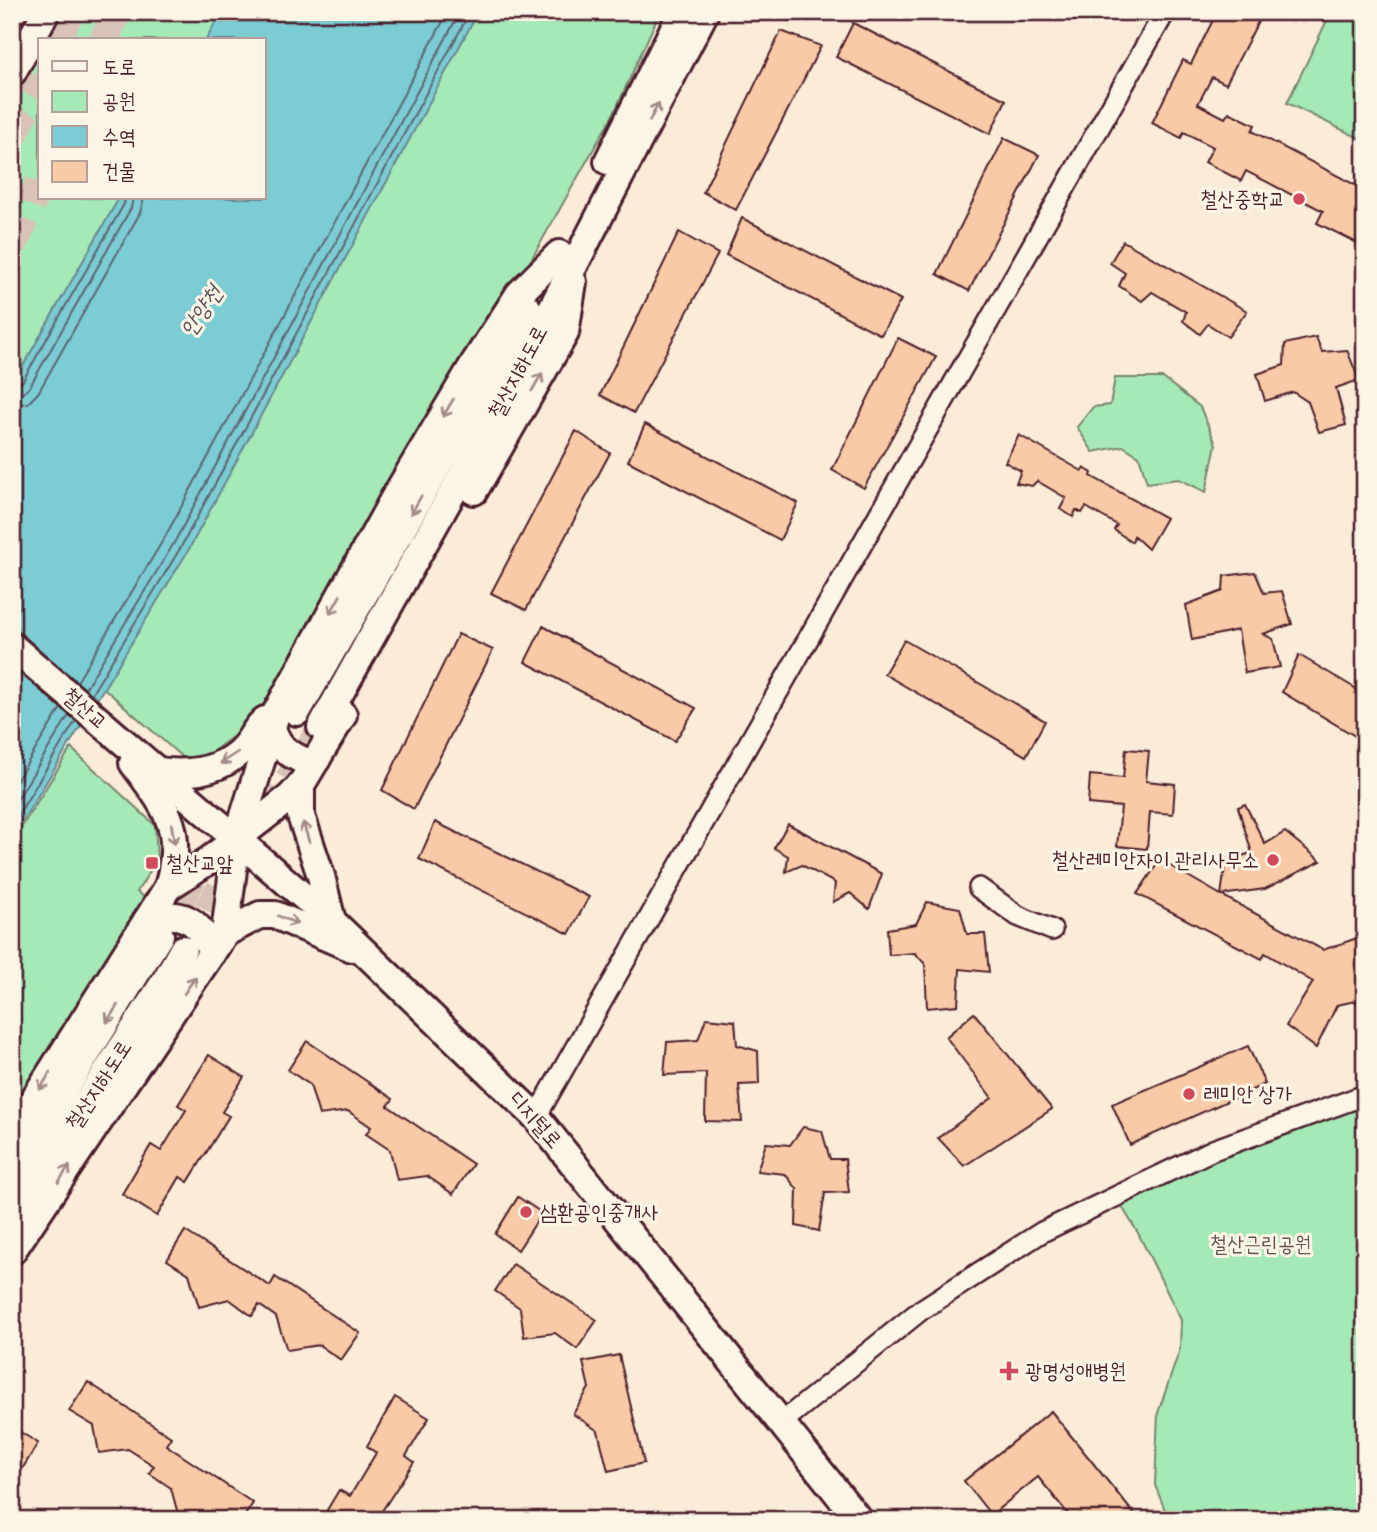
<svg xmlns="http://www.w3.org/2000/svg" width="1377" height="1532" font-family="Pangolin,'Poor Story',sans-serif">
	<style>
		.green { fill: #a5eab6; stroke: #788470; stroke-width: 2 }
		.water { fill: #7bccd4; stroke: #678790; stroke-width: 2 }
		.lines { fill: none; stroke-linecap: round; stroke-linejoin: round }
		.shore { stroke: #5e646f; stroke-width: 2 }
		.building { fill: #f8caa7; stroke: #4a1f2b; stroke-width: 2 }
		.major-tunnel { stroke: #d8c3b6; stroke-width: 26; stroke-dasharray: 26 13; stroke-linecap: butt }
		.highway-tunnel { stroke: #d8c3b6; stroke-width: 30; stroke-dasharray: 30 15; stroke-linecap: butt }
		.minor-casing { stroke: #4a1f2b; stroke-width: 24 }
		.major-casing { stroke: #4a1f2b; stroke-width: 32 }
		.minor { stroke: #fcf5e5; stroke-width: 19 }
		.major { stroke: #fcf5e5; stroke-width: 26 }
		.oneway { stroke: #a38a88 }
		.poi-dot { fill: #d1495b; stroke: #fcf5e5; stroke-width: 2.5 }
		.labels { text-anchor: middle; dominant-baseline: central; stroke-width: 6; stroke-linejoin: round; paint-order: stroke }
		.poi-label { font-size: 21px; fill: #4a1f2b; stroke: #fcf5e5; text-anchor: start }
		.street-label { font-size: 21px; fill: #4a1f2b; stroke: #fcf5e5 }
		.park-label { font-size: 21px; fill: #61524e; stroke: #fcf5e5 }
		.water-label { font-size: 23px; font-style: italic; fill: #59535e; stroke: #fcf5e5 }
	</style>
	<rect width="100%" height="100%" fill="#fbecd9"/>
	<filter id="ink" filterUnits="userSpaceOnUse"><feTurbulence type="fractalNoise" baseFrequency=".0143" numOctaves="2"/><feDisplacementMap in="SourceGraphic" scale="14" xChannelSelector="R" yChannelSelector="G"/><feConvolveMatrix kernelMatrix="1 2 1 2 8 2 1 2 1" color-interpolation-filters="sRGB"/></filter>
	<g filter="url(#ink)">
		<g class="green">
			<polygon points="60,12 660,12 614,113 497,320 256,720 192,766 12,607 12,104 40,50 40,198 264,198 264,40 45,40"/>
			<polygon points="1331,12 1365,12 1365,141 1287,103"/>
			<polygon points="1115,378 1163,378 1200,407 1216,444 1206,492 1179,479 1147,483 1139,456 1123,446 1093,452 1077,427 1093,407 1110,405"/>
			<polygon points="71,748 155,825 157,860 137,892 147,899 12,1105 12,842"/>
			<polygon points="1365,1095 1365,1520 1169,1520 1155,1485 1158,1413 1180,1349 1181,1320 1138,1233 1116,1197"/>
		</g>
		<polygon class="water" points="221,12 478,12 188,551 12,838 12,385 119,198 264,198 264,40 206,40"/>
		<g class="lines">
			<g class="shore">
				<polyline points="12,387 22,382 124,204 125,198"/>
				<polyline points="12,396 21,394 29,388 131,208 133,198"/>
				<polyline points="12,406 28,403 38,393 140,213 144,198"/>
				<polyline points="77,682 165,537 448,12"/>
				<polyline points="85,689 174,543 460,12"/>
				<polyline points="91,695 181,547 470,12"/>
				<polyline points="12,788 61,708"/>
				<polyline points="12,808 69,715"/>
				<polyline points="12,825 76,720"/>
			</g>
		</g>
		<g class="building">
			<polygon points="1217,12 1263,12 1226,84 1212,77 1198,104 1225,118 1229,112 1255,125 1252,131 1365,190 1365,227 1357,243 1317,223 1323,211 1246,171 1241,181 1205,162 1213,147 1184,132 1181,138 1152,123 1183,60 1191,64"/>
			<polygon points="853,23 1006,100 990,134 836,57"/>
			<polygon points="781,31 821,46 736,210 703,192"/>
			<polygon points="1004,138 1039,155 969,291 937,274"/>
			<polygon points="742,218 901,300 881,335 726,255"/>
			<polygon points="679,232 718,254 634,413 600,395"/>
			<polygon points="1123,241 1247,311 1228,337 1208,324 1200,334 1183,321 1186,312 1152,292 1142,301 1119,286 1125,273 1110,263"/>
			<polygon points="1316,337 1322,352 1347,350 1359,380 1336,388 1346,425 1319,432 1308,402 1293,392 1265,401 1257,374 1284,365 1285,344"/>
			<polygon points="898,338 936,357 864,488 832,470"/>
			<polygon points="645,424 798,503 780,540 628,461"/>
			<polygon points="576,431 610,453 526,610 491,593"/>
			<polygon points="1019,435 1082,471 1084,468 1092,473 1091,476 1166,518 1148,549 1134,536 1132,542 1114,530 1117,525 1086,507 1082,513 1076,510 1073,517 1060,509 1066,498 1037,481 1032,486 1016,483 1021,471 1005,462"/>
			<polygon points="1255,572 1264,593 1282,591 1292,624 1263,634 1273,639 1280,667 1245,673 1238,630 1192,640 1186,605 1223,591 1224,576"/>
			<polygon points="543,626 696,708 675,741 525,662"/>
			<polygon points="458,634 493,650 414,809 382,790"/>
			<polygon points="904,640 1045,721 1026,756 884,674"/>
			<polygon points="1299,655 1365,694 1365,742 1282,692"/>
			<polygon points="1126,749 1149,751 1146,781 1175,784 1173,814 1150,812 1147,849 1117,846 1121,807 1088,804 1090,775 1123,778"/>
			<polygon points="1245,804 1265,844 1285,832 1321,861 1265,889 1221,895 1323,950 1357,938 1365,957 1365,999 1337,1005 1316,1048 1286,1026 1313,982 1265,953 1262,959 1137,894 1160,860 1221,895 1226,860 1252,853 1238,807"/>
			<polygon points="435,822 589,897 569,934 419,859"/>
			<polygon points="788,824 882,874 869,909 850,893 833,902 835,883 802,865 786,872 788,856 774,848"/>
			<polygon points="927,902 960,908 967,934 985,934 989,972 960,969 958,1005 927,1008 925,964 915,953 889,955 887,929 916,924"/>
			<polygon points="974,1013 1052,1109 964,1166 938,1138 992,1098 946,1037"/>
			<polygon points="706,1018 735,1021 737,1045 758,1051 759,1084 739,1085 742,1122 705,1121 706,1073 664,1075 667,1042 698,1040"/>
			<polygon points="307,1041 393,1099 388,1106 473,1164 453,1194 427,1176 397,1180 390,1150 366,1134 371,1127 348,1111 319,1115 310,1085 288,1070"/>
			<polygon points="1248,1046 1265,1084 1130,1145 1112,1104"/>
			<polygon points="209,1055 244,1077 222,1112 229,1116 188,1182 180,1177 157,1216 122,1194 151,1145 161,1151 186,1110 178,1105"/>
			<polygon points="803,1127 822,1131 830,1159 845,1159 849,1192 825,1193 819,1231 796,1226 797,1189 785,1174 757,1171 766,1143 790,1145"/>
			<polygon points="518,1197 542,1213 518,1250 495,1234"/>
			<polygon points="185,1231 270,1286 275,1277 360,1333 341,1360 319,1345 287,1350 276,1317 259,1305 252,1316 229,1299 199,1307 189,1274 167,1260"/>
			<polygon points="513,1264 597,1320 577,1349 555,1333 524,1337 520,1308 495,1291"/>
			<polygon points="619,1355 644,1463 608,1471 598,1431 573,1414 589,1388 583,1362"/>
			<polygon points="88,1382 171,1437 166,1445 253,1503 242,1520 220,1520 211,1514 179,1518 171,1488 149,1473 154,1466 128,1449 99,1453 94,1426 69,1411"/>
			<polygon points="395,1397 429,1418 406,1456 414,1462 376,1520 321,1520 339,1490 350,1496 376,1453 367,1446"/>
			<polygon points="1051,1411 1139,1520 1073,1520 1038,1477 991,1515 964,1481"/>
			<polygon points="12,1427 38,1443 12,1486"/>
		</g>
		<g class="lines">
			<g class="major-tunnel">
				<polyline points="266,813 321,727"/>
				<polyline points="161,934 204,862"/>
				<polyline points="186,944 236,860"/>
			</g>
			<g class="highway-tunnel">
				<polyline points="57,40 69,12"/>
				<polyline points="104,40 116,12"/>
				<polyline points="12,137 40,76"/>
				<polyline points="12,246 40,183"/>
			</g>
			<defs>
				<g id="minor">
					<polyline points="979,888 1018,916 1052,930"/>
					<polyline points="536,1117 1165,12"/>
					<polyline points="782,1422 921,1310 1042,1232 1213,1150 1365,1095"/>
				</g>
				<g id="major">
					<polyline points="12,73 46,12"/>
					<polyline points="608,161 682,12"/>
					<polyline points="474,491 565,333 573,282"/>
					<polyline points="12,646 332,921 536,1117 859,1520"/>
					<polyline points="297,712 528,309"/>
					<path d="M271,724C276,746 287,754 307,762L317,759"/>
					<polyline points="321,727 504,401 705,12"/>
					<path d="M158,771C189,775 223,772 245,746C252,738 256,727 265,720"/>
					<polyline points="301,785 301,816 321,876 332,921"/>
					<polyline points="168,887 208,861 290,797 301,785 343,715"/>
					<path d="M147,920C181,909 200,919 212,953"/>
					<polyline points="225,933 260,915 275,915 352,948"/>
					<path d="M12,1134L168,887C185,828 166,808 133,763"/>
					<polyline points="12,1175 160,935"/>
					<polyline points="12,1219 165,981 183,949"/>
					<polyline points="12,1251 225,933 237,838 277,711 393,500 475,362 519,294 559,254"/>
				</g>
			</defs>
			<use href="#minor" class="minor-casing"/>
			<use href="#major" class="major-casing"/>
			<use href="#minor" class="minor"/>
			<use href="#major" class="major"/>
		</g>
		<defs><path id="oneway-shaft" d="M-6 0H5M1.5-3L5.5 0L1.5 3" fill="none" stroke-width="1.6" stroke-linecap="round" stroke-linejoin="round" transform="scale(1.75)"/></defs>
		<g class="oneway">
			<use href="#oneway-shaft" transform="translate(654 112) rotate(-63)"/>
			<use href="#oneway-shaft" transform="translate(537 382) rotate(-60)"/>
			<use href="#oneway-shaft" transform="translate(448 408) rotate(121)"/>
			<use href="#oneway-shaft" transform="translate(416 505) rotate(120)"/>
			<use href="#oneway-shaft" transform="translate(335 605) rotate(119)"/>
			<use href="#oneway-shaft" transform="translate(229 758) rotate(147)"/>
			<use href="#oneway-shaft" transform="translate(306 832) rotate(-107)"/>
			<use href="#oneway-shaft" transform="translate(173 834) rotate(81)"/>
			<use href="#oneway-shaft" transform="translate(288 920) rotate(22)"/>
			<use href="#oneway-shaft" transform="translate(190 985) rotate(-56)"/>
			<use href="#oneway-shaft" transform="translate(112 1014) rotate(122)"/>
			<use href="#oneway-shaft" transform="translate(45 1081) rotate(122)"/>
			<use href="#oneway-shaft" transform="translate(64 1174) rotate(-56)"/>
		</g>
	</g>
	<g class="poi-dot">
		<circle cx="1299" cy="199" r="7"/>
		<circle cx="1273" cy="860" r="7"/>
		<rect x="145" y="856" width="14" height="14" rx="3.5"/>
		<circle cx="1189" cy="1094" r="7"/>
		<circle cx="526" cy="1212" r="7"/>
		<path d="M1005.5 1360.5h7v7h7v7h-7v7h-7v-7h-7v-7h7z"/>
	</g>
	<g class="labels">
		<g class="poi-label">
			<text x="1285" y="199" text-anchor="end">철산중학교</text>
			<text x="1259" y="860" text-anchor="end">철산레미안자이 관리사무소</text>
			<text x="166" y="863">철산교앞</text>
			<text x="1203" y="1094">레미안 상가</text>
			<text x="540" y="1212">삼환공인중개사</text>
			<text x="1025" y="1371">광명성애병원</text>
		</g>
		<g class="street-label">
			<text transform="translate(518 372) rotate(-62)">철산지하도로</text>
			<text transform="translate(85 709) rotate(41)">철산교</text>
			<text transform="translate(99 1085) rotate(-57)">철산지하도로</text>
			<text transform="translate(535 1120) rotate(48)">디지털로</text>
		</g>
		<g class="park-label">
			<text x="1261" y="1244">철산근린공원</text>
		</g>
		<g class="water-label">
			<text transform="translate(201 311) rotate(-56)">안양천</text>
		</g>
	</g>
	<rect width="1377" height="1532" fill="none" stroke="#fcf5e5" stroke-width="42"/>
	<rect x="21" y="21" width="1335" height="1490" fill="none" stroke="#4a1f2b" stroke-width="2.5" filter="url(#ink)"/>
	<rect x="38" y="38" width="228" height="161" fill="#fcf5e5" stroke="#b59f9b" stroke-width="2"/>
	<rect x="52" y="61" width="35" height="10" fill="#fcf5e5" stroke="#b59f9b" stroke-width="2"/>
	<text x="102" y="74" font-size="21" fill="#4a1f2b">도로</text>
	<rect x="52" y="91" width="35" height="21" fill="#a5eab6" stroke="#b59f9b" stroke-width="2"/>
	<text x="102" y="108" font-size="21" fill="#4a1f2b">공원</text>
	<rect x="52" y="126" width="35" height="21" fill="#7bccd4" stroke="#b59f9b" stroke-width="2"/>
	<text x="102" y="144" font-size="21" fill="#4a1f2b">수역</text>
	<rect x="52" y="161" width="35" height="21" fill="#f8caa7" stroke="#b59f9b" stroke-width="2"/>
	<text x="102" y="178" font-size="21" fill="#4a1f2b">건물</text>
</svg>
